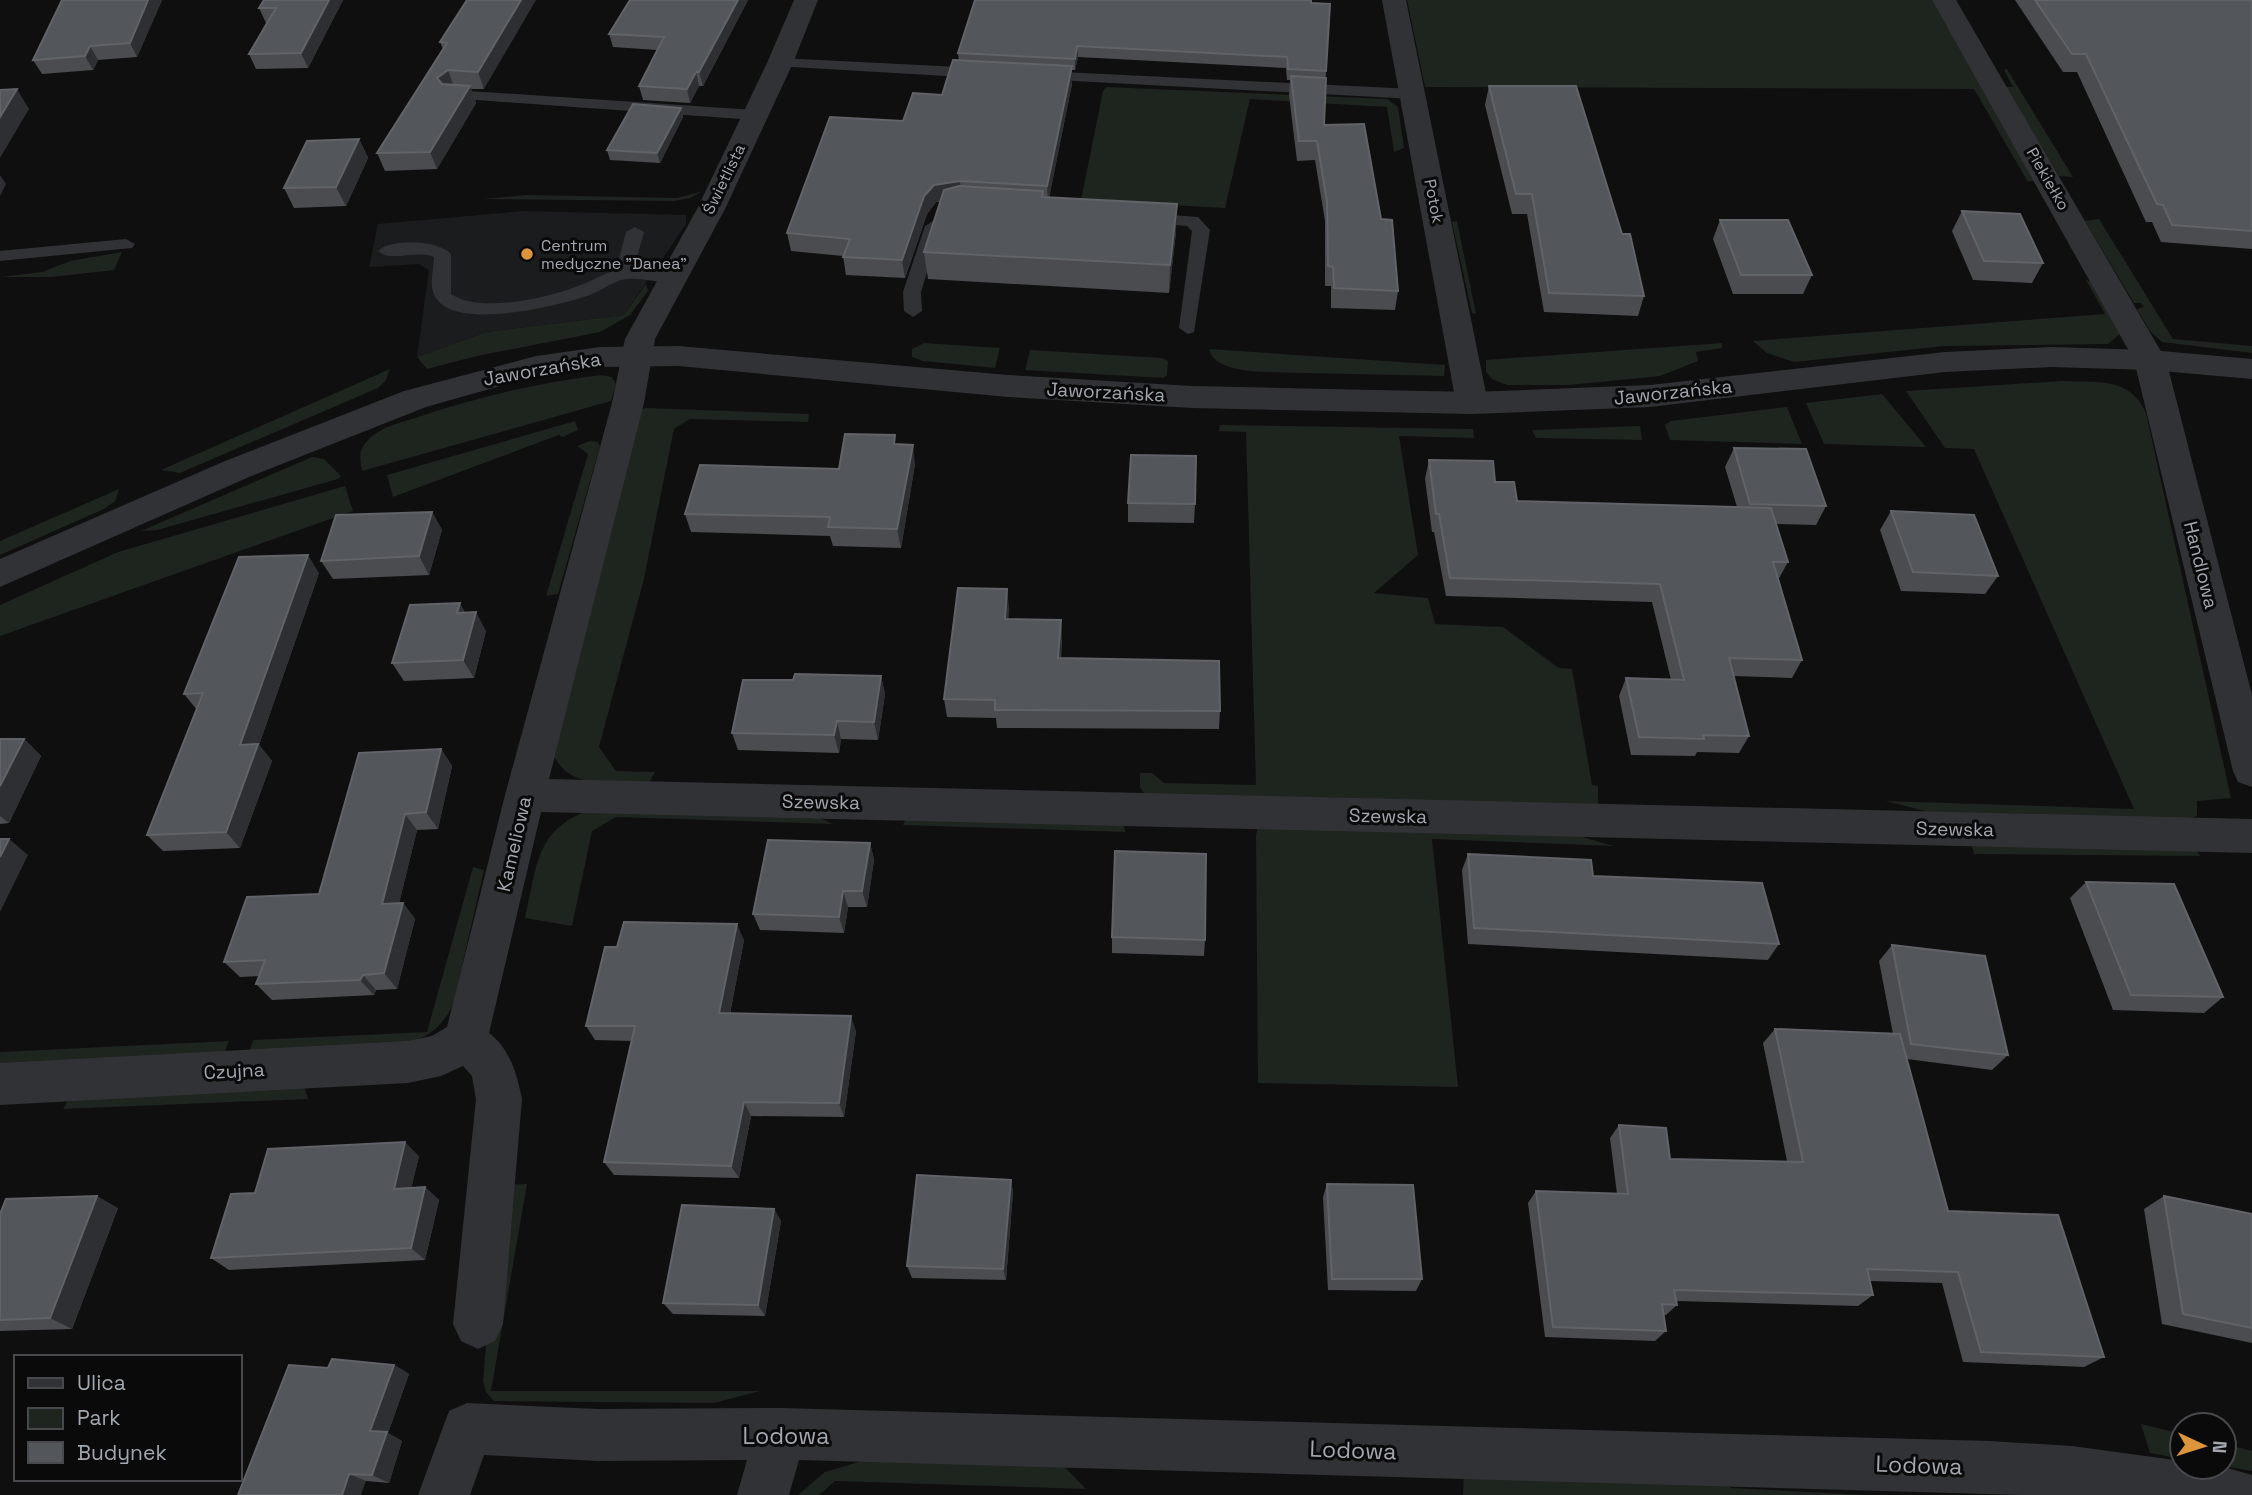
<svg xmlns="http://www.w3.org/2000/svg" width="2252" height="1495" font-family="'Space Grotesk',sans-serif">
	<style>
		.built { fill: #1b1c1d }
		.green { fill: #1e241e }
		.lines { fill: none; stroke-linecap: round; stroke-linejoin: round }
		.service { fill: #313235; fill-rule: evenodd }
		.minor { fill: #313235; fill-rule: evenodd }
		.tertiary { fill: #313235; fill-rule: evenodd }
		.wall { fill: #4a4c4f }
		.shaded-wall { fill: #2e2f32 }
		.building { fill: #53565a; stroke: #606367; stroke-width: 2 }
		.poi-dot { fill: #dc953c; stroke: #0a0a0b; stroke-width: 2.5 }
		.labels { text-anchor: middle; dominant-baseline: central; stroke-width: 6; stroke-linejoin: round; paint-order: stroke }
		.far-street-label { font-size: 16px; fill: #a2a8b0; stroke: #0a0a0b }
		.far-poi-label { font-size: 16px; fill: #a2a8b0; stroke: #0a0a0b; text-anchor: start }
		.street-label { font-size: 19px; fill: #a2a8b0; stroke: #0a0a0b }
		.near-street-label { font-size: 23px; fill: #a2a8b0; stroke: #0a0a0b }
	</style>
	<rect width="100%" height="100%" fill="#0f0f10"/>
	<polygon class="built" points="523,211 686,215 686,224 624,315 486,332 417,357 429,270 419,264 369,267 378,224"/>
	<g class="green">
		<polygon points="1407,0 1935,0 2039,179 2028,182 1974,89 1425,87"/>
		<polygon points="2007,69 2073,177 2059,176 2005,87 2013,87 2004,70"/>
		<polygon points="1106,87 1387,99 1398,107 1404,148 1394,152 1387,107 1250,99 1225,208 1081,200 1103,91"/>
		<polygon points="703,191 690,198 674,201 482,199 526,195 677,198"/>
		<polygon points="2099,219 2173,339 2252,346 2252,353 2162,342 2150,331 2137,309 2144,307 2141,303 2134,303 2085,221"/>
		<polygon points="1457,221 1458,226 1476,314 1472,313 1452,222"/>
		<polygon points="122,252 114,270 52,277 0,277 42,272 70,261"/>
		<polygon points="2086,280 2092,282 2120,334 2108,344 1945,346 1794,362 1767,353 1753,341 2105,314"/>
		<polygon points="646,284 648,291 630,315 600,332 477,356 427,369 417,357 486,332 624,315"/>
		<polygon points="924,343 1000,348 995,368 923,361 912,357 912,349"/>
		<polygon points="1722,343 1722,348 1696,352 1698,361 1660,376 1569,385 1507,385 1492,379 1486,372 1486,360"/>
		<path d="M1209,349L1445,365L1444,376L1264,372C1248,371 1213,369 1209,349Z"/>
		<polygon points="1030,350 1162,358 1168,361 1167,375 1163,378 1025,370"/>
		<polygon points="390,369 386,380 378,388 180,473 161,470"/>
		<path d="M601,375L612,377L616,384L611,401L362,471C360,459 358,451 367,441C378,428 399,423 415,418C476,397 537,383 601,375Z"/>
		<path d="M2063,381C2099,383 2129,376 2146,413L2231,798L2197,801V816L2179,821L1953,818L1885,801L2134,809L1974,449L1945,448L1906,391Z"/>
		<polygon points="1882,394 1926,447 1824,444 1806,403"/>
		<polygon points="1787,407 1802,444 1670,440 1665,425 1671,421"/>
		<path d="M646,408L809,414L808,422L690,419L674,429L644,579L599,747L616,771L655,772L649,783C613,783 563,791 551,748L642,409Z"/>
		<polygon points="575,421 578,430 563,437 559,435 393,497 387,475"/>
		<polygon points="1220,425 1473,429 1474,438 1399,436 1418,555 1374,593 1428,598 1435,624 1503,627 1559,668 1572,669 1592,785 1598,786 1598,806 1145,795 1140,787 1140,773 1152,773 1164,783 1256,785 1246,432 1219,431"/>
		<polygon points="1640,426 1642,440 1536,438 1532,430"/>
		<polygon points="590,441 598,442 600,446 558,594 546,596 588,454 577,446"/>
		<polygon points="312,457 324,459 341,476 338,479 157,530 141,531"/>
		<polygon points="345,486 353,511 0,636 0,605 118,552"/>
		<polygon points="119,489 115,501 104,509 0,555 0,541"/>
		<path d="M590,810L813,815L833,824L616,817L592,831L572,926L525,918C537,867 535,829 590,810Z"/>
		<polygon points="908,815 1123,821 1125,832 903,825"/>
		<polygon points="1258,824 1568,833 1614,846 1432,839 1458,1087 1258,1083 1256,836"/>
		<polygon points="1972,846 2194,847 2200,856 1974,854"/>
		<path d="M473,867L484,870L454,1001C446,1023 432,1035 409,1043L249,1053L253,1040L427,1032Z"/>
		<polygon points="229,1041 223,1056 0,1066 0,1052"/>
		<polygon points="304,1087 308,1099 63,1109 71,1096"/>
		<polygon points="527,1184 491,1391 760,1391 714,1403 494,1401 486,1392 483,1381 500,1185"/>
		<polygon points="2141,1424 2182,1434 2182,1459 2150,1453"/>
		<polygon points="2224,1444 2252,1451 2252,1471 2224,1466"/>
		<polygon points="862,1461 1061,1463 1086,1489 835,1481 819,1495 798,1495 825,1472"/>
		<polygon points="1464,1470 1708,1476 1731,1488 1869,1495 1463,1495"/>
	</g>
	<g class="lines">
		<g class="service">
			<polygon points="780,58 980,68 988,73 980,78 775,66 772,63"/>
			<polygon points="1042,71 1414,89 1422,94 1414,99 1037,79 1034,76 1037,73"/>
			<polygon points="454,90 755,110 763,115 755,120 449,98 446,95"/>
			<polygon points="1145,213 1198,217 1210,230 1194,332 1188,334 1179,328 1192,231 1187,226 1139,222 1137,218 1139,214"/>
			<polygon points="933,221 941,226 921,292 922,311 913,317 904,311 903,292 925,226"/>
			<path d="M635,227L644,232L634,268L680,273L683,277L680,281C661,286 641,275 621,280C609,284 599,292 587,296C557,306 449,333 434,294C429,283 434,268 434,257C417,249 390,263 378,251C391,238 439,240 451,254V294C479,313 544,299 575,287C589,283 602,274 616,270L626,232Z"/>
			<polygon points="126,239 135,244 132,248 0,261 0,251"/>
		</g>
		<g class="minor">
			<path d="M794,0H818L793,63L725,209L655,339L644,403L549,779L2252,819V853L541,812L489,1033C510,1049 517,1074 522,1099L503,1324L495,1341L478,1349L461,1341L453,1324L476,1099L472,1076L463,1066L441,1076L408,1083L0,1105V1063L408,1041L432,1036L447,1027L505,795L612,403L625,339L697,209L767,63Z"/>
			<polygon points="1382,0 1406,0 1488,403 1483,411 1472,414 1461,411 1456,403"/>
			<polygon points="1932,0 1956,0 2166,360 2252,695 2252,787 2238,782 2233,771 2134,360"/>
			<polygon points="467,1403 598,1409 780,1408 1990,1441 2072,1446 2182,1461 2182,1467 2224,1467 2252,1475 2252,1495 2023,1495 799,1460 789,1495 737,1495 747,1460 598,1461 484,1455 470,1495 418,1495 449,1411"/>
		</g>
		<polygon class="tertiary" points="678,346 1008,375 1192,386 1472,392 1650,385 1945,352 2051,347 2150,350 2252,359 2252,379 2150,370 2051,367 1945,372 1650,407 1472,414 1192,408 1008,397 678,366 600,367 536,376 426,407 249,477 0,587 0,559 225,461 404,391 536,356 600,347"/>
	</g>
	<g class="wall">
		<polygon points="162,0 137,57 98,60 93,70 42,74 33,60"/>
		<polygon points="264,0 343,0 308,68 256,69 249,54 266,23 259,8"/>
		<polygon points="467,0 484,89 471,89 476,103 437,169 385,171 377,153 443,49 440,42"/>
		<polygon points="748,0 703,86 699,86 690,103 643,100 639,86 657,50 613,47 609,34"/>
		<polygon points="2015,0 2252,0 2252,249 2161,242 2152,222 2146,222 2077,72 2063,72"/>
		<polygon points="1311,3 1326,71 1324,125 1381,219 1398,291 1395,310 1331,308 1331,286 1325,286 1325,221 1315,160 1297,161 1289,95 1290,80 1287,80 1286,68 1078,57 1075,70 1072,70 1072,84 1049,197 1176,232 1169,293 928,279 924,252 940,202 936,202 927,214 905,278 846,275 843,256 791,251 787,233 903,121 942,95 959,61 958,53"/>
		<polygon points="1489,86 1622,234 1644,296 1638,316 1544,312 1527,214 1512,214 1485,105"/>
		<polygon points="681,108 683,117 660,163 610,160 607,150"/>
		<polygon points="359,139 368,158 346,206 294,208 284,188"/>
		<polygon points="1962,211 2043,263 2032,283 1973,280 1952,231"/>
		<polygon points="1720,220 1812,275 1803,294 1733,294 1713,239"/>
		<polygon points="896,444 915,464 901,548 833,546 830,536 691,532 685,514 839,469"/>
		<polygon points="1734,448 1826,506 1816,525 1776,524 1788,562 1778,580 1802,660 1792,678 1733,676 1749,736 1739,753 1697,752 1695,756 1631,755 1619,696 1626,678 1671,680 1652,602 1446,596 1434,532 1432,532 1425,479 1429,460 1495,482 1517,501 1737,507 1725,467"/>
		<polygon points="1128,503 1195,504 1194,523 1128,522"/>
		<polygon points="1891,511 1998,576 1985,594 1901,591 1880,530"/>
		<polygon points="432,512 442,530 429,575 333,579 321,561"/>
		<polygon points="319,573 259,745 272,761 240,848 163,851 147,835 197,710 184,694"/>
		<polygon points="1009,607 1008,619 1061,620 1062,638 1061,659 1220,711 1219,729 997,728 996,718 947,717 944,699"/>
		<polygon points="465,613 486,631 474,678 404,681 392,663"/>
		<polygon points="881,676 885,694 878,740 841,739 839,753 738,750 732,733 793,680"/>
		<polygon points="0,739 24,739 41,756 9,823 0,824"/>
		<polygon points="441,749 452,766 438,829 417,830 399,903 403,903 415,919 397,989 376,990 374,995 272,1000 256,984 259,976 240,977 224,962 319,894"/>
		<polygon points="870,843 874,860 867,907 848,907 844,933 760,930 753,914"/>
		<polygon points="1468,854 1593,876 1779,944 1768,960 1468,944 1462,870"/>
		<polygon points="2086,882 2223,997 2204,1013 2113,1010 2070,898"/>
		<polygon points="1112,937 1205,940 1204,956 1112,953"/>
		<polygon points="744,940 730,1014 856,1031 844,1117 751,1116 739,1178 614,1175 604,1162 632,1041 595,1040 586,1026 617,947"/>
		<polygon points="1892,945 2008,1055 1992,1070 1907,1059 1948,1211 2104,1357 2084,1367 1963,1362 1942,1283 1869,1281 1873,1295 1858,1306 1676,1301 1677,1305 1666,1315 1664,1315 1666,1331 1655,1341 1545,1337 1528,1203 1536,1191 1617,1194 1610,1138 1619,1125 1670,1159 1787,1161 1763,1043 1775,1029 1893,1034 1879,961"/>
		<polygon points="419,1156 411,1188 425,1187 439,1200 425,1260 229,1270 211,1258 255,1193"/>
		<polygon points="1011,1180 1013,1192 1006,1280 912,1278 907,1266"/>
		<polygon points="1327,1184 1422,1279 1416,1291 1328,1290 1323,1197"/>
		<polygon points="2164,1196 2252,1214 2252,1343 2162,1324 2144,1209"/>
		<polygon points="118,1208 72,1329 0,1331 0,1214"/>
		<polygon points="774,1209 781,1221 765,1316 673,1314 663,1303"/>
		<polygon points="394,1365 409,1374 388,1433 402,1441 389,1483 366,1481 238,1495 328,1368"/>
	</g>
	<g class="shaded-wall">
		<polygon points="148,0 162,0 137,57 130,43"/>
		<polygon points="329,0 343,0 308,68 301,53"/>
		<polygon points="521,0 536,0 484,89 478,72"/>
		<polygon points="738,0 748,0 703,86 699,72"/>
		<polygon points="90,46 98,60 93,70 85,56"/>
		<polygon points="1077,46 1078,57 1075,70 1075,59"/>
		<polygon points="1072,66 1072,84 1048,204 1047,186"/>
		<polygon points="448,70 454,87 443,95 437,78"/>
		<polygon points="696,72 699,86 690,103 687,89"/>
		<polygon points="470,86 476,103 437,169 430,152"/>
		<polygon points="17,89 29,109 0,158 0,117"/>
		<polygon points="681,108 683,117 660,163 657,153"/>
		<polygon points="359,139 368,158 346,206 336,187"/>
		<polygon points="0,175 6,184 0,196"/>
		<polygon points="960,181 962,198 936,202 927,214 905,278 902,260 924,196 934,185"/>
		<polygon points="1177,204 1176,232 1169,293 1170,265"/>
		<polygon points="913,445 915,464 901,548 897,529"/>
		<polygon points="432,512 442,530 429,575 419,556"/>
		<polygon points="308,555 319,573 259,745 272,761 240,848 226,832 240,745"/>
		<polygon points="1007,589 1009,607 1007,638 1005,619"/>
		<polygon points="460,603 470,621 457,613"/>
		<polygon points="476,612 486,631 474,678 463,660"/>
		<polygon points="1061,620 1062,638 1059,677 1058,658"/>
		<polygon points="881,676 885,694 878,740 874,722"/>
		<polygon points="837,721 841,739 839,753 834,735"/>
		<polygon points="24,739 41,756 9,823 0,816 0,786"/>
		<polygon points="441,749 452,766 438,829 426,812"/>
		<polygon points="405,814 417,830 395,920 382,904"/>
		<polygon points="9,839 28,855 0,912 0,857"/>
		<polygon points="870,843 874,860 867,907 862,891"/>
		<polygon points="843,891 848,907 844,933 839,917"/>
		<polygon points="403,903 415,919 397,989 384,973"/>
		<polygon points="737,924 744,940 727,1028 719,1013"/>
		<polygon points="363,975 376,990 374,995 360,980"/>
		<polygon points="851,1016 856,1031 844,1117 839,1103"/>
		<polygon points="744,1102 751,1116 739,1178 731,1166"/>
		<polygon points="405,1142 419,1156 408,1202 394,1189"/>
		<polygon points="1011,1180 1013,1192 1006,1280 1003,1269"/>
		<polygon points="425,1187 439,1200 425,1260 411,1248"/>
		<polygon points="97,1196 118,1208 72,1329 50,1318"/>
		<polygon points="774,1209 781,1221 765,1316 758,1305"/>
		<polygon points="394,1365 409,1374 388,1433 402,1441 389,1483 372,1475 370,1431"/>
		<polygon points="349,1474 366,1481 361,1495 342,1495"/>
	</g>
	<g class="building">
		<polygon points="62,0 148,0 130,43 90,46 85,56 33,60"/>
		<polygon points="264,0 329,0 301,53 249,54 276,8 259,8"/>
		<polygon points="467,0 521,0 478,72 448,70 437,78 442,84 470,86 430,152 377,153 447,43 440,42"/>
		<polygon points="630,0 738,0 699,72 696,72 687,89 639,86 664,37 609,34"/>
		<polygon points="975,0 1311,0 1311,3 1330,4 1326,71 1288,69 1287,57 1077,46 1075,59 958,53"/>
		<polygon points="2035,0 2252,0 2252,231 2172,225 2163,205 2157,204 2086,54 2072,54"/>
		<polygon points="953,60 1072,66 1047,186 960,181 934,185 924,196 902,260 843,257 850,239 787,233 830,117 903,121 913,93 942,95"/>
		<polygon points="1291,76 1326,78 1324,125 1364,124 1381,219 1392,220 1398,291 1334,288 1333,267 1328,266 1327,202 1317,141 1299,141"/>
		<polygon points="1489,86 1576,86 1622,234 1630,234 1644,296 1549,293 1532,194 1516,194"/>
		<polygon points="17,89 0,117 0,90"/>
		<polygon points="633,104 681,108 657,153 607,150"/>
		<polygon points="359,139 336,187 284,188 307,141"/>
		<polygon points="959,186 1043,191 1042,197 1177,204 1170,265 924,252 944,190"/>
		<polygon points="1962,211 2020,214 2043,263 1984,261"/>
		<polygon points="1720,220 1788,220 1812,275 1741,275"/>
		<polygon points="845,434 895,435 894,444 913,445 897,529 828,527 830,517 685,514 700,465 839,469"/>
		<polygon points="1734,448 1806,449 1826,506 1750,504"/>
		<polygon points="1131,455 1196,456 1195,504 1128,503"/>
		<polygon points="1429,460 1493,461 1495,482 1514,482 1517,501 1771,508 1788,562 1773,562 1802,660 1729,658 1749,736 1703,735 1704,739 1639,737 1626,678 1684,680 1660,584 1450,578 1439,514 1436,514"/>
		<polygon points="1891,511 1974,515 1998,576 1913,572"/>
		<polygon points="432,512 419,556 321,561 336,515"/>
		<polygon points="308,555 240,745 258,744 226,832 147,835 203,693 184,694 239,557"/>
		<polygon points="958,588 1007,589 1005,619 1061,620 1058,658 1219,661 1220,711 995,710 995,700 944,699"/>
		<polygon points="460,603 457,613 476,612 463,660 392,663 410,605"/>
		<polygon points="795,674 881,676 874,722 837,721 834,735 732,733 743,680 793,680"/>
		<polygon points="0,739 24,739 0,786"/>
		<polygon points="441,749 426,812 405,814 382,904 403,903 384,973 363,975 360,980 256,984 265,960 224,962 247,897 319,894 359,753"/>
		<polygon points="0,839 9,839 0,857"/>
		<polygon points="768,840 870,843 862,891 843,891 839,917 753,914"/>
		<polygon points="1115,851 1206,854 1205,940 1112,937"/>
		<polygon points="1468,854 1591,860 1593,876 1762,883 1779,944 1474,928"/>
		<polygon points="2086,882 2174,884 2223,997 2131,995"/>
		<polygon points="624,922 737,924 719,1013 851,1016 839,1103 744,1102 731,1166 604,1162 635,1026 586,1026 605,947 617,947"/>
		<polygon points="1892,945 1985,956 2008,1055 1911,1044"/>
		<polygon points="1775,1029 1900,1034 1948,1211 2058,1215 2104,1357 1981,1352 1958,1272 1867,1269 1873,1295 1674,1290 1677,1305 1662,1304 1666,1331 1553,1327 1536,1191 1628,1194 1619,1125 1666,1128 1670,1159 1803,1162"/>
		<polygon points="405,1142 394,1189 425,1187 411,1248 211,1258 231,1194 255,1193 268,1149"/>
		<polygon points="917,1175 1011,1180 1003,1269 907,1266"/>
		<polygon points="1327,1184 1413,1185 1422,1279 1332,1279"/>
		<polygon points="97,1196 50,1318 0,1320 0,1214 6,1199"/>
		<polygon points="2164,1196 2252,1214 2252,1328 2183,1314"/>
		<polygon points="682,1205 774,1209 758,1305 663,1303"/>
		<polygon points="332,1359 394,1365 370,1431 387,1432 372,1475 349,1474 342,1495 238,1495 289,1365 328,1368"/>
	</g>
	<circle class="poi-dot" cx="527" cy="254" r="7"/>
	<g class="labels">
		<g class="far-street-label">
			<text transform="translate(724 179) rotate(-64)">Świetlista</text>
			<text transform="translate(2048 179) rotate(60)">Piekiełko</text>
			<text transform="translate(1434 201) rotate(79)">Potok</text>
		</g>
		<g class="far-poi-label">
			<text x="541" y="245">Centrum<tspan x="541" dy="18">medyczne "Danea"</tspan></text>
		</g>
		<g class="street-label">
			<text transform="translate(542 369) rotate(-10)">Jaworzańska</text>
			<text transform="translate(1106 392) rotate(3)">Jaworzańska</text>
			<text transform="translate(1673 392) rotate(-6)">Jaworzańska</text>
			<text transform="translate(2201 565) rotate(76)">Handlowa</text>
			<text transform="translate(821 802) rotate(1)">Szewska</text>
			<text transform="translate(1388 816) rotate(1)">Szewska</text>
			<text transform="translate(1955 829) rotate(1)">Szewska</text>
			<text transform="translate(514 844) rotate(-77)">Kameliowa</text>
			<text transform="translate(234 1071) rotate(-3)">Czujna</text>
		</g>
		<g class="near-street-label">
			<text x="786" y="1436">Lodowa</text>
			<text transform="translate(1353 1450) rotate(2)">Lodowa</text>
			<text transform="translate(1919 1465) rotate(2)">Lodowa</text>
		</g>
	</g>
	<rect x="14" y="1355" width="228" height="126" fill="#0a0a0b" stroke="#47494d" stroke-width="2"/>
	<rect x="28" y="1378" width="35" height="10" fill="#313235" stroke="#47494d" stroke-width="2"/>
	<text x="77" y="1390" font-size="21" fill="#a2a8b0">Ulica</text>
	<rect x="28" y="1408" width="35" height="21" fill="#1e241e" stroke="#47494d" stroke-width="2"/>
	<text x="77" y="1425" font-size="21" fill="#a2a8b0">Park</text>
	<rect x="28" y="1442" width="35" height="21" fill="#53565a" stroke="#47494d" stroke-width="2"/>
	<text x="77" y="1460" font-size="21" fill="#a2a8b0">Budynek</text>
	<g transform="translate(2203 1446) rotate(94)"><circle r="33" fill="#0a0a0b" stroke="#47494d" stroke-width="2"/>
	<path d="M0-5L12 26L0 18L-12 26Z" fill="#dc953c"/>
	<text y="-10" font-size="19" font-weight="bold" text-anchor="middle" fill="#a2a8b0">N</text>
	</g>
</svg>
